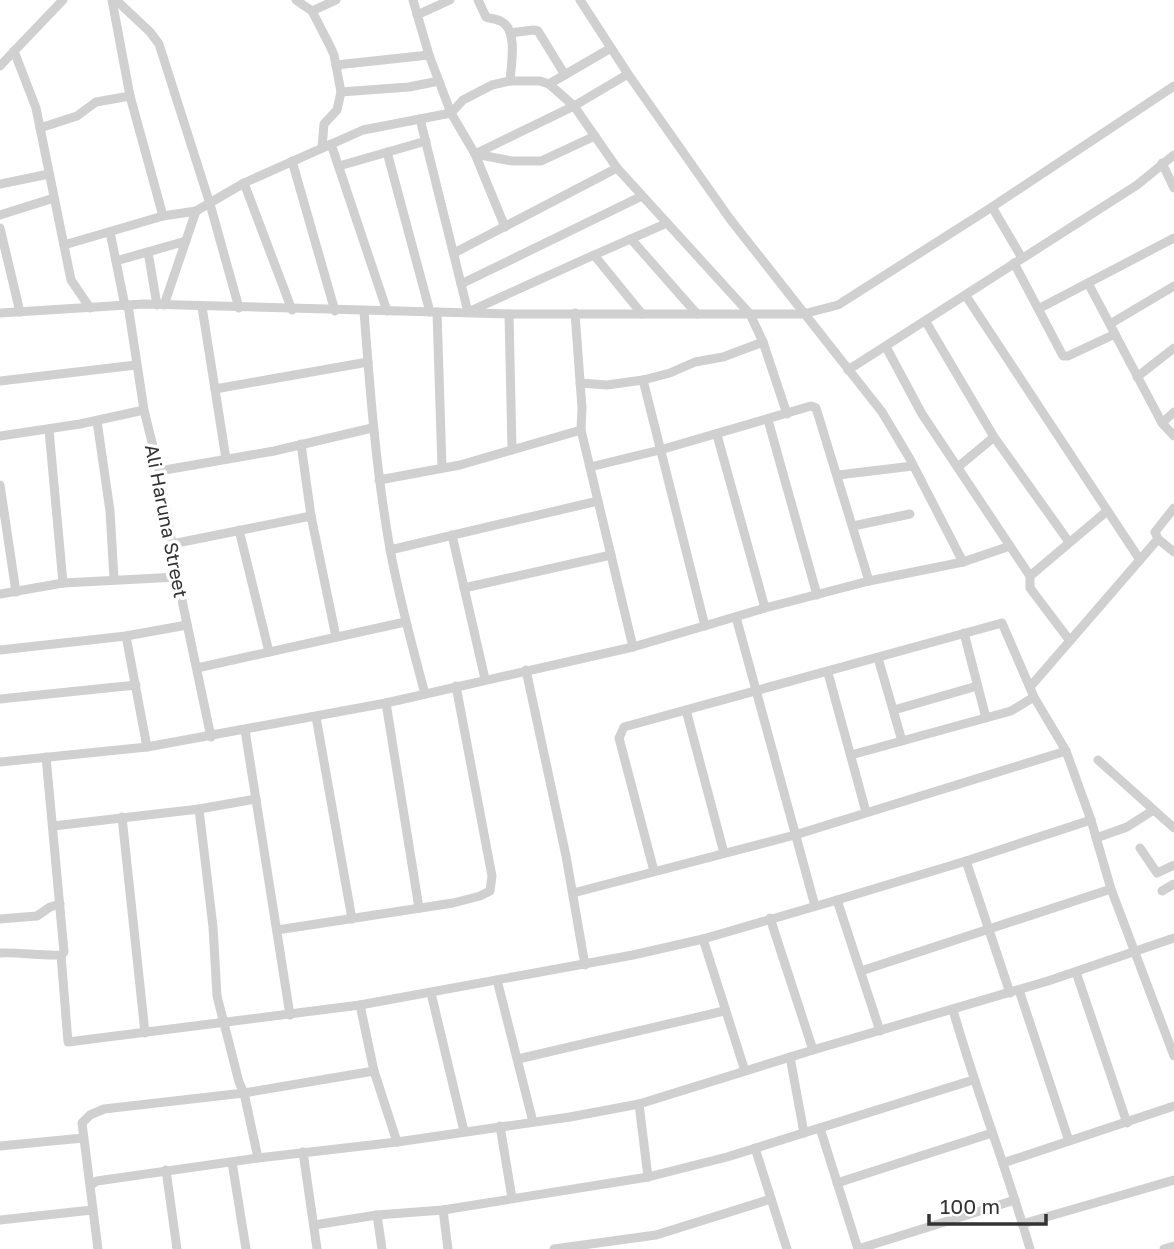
<svg xmlns="http://www.w3.org/2000/svg" width="1174" height="1249" font-family="'Golos Text',sans-serif">
	<style>
		.lines { fill: none; stroke-linecap: round; stroke-linejoin: round }
		.street { stroke: #d0d0d0; stroke-width: 9 }
		.labels { text-anchor: middle; dominant-baseline: central; stroke-width: 7; stroke-linejoin: round; paint-order: stroke }
		.street-label { font-size: 19px; fill: #333; stroke: #fff }
	</style>
	<rect width="100%" height="100%" fill="#fff"/>
	<g class="lines">
		<g class="street">
			<polyline points="112,0 130,96 163,216"/>
			<polyline points="116,0 150,32 159,44 210,204 239,308"/>
			<polyline points="296,0 312,11 330,46 334,55 341,92 337,110 324,124 322,148"/>
			<polyline points="413,0 429,55 451,113 475,154 505,227"/>
			<path d="M478,0L486,17C491,19 498,19 502,22C518,30 511,66 510,81"/>
			<polyline points="580,0 628,74 730,219 882,412 910,459 963,562"/>
			<polyline points="312,11 336,0"/>
			<polyline points="417,15 450,0"/>
			<polyline points="510,33 533,30 538,31 565,75"/>
			<polyline points="14,51 36,108 71,280 90,308"/>
			<polyline points="336,65 429,55"/>
			<polyline points="0,66 63,0"/>
			<polyline points="549,84 611,48"/>
			<polyline points="341,92 409,87 439,81"/>
			<polyline points="420,119 468,312 594,255 642,314"/>
			<polyline points="40,128 77,116 96,102 130,96"/>
			<polyline points="331,144 387,311"/>
			<polyline points="387,152 430,312"/>
			<polyline points="475,154 574,106 628,74"/>
			<polyline points="475,154 512,161 541,161 595,136"/>
			<polyline points="292,161 335,311"/>
			<polyline points="1162,163 1174,188"/>
			<polyline points="339,166 426,141"/>
			<polyline points="244,183 292,310"/>
			<polyline points="0,184 49,174"/>
			<polyline points="992,207 1022,258"/>
			<polyline points="0,215 54,198"/>
			<polyline points="0,228 20,312"/>
			<polyline points="110,232 125,306"/>
			<polyline points="631,239 697,314"/>
			<polyline points="64,245 163,216 196,211 244,183 363,130 451,113 463,100 492,85 510,81 540,81 549,84 574,106 617,168 750,314 763,342 787,414"/>
			<polyline points="148,252 157,305"/>
			<polyline points="454,253 617,168"/>
			<polyline points="594,255 667,223"/>
			<polyline points="116,261 186,241"/>
			<polyline points="1014,263 1063,356 1068,356 1115,334"/>
			<polyline points="1088,283 1162,423 1174,436"/>
			<polyline points="461,284 642,196"/>
			<polyline points="966,296 1140,560"/>
			<polyline points="128,305 144,410 159,471 183,605 211,737"/>
			<polyline points="164,305 196,211"/>
			<polyline points="202,307 226,459"/>
			<polyline points="1040,308 1174,238"/>
			<path d="M364,311C370,391 376,470 390,549C399,598 412,646 425,694"/>
			<polyline points="437,312 442,468"/>
			<polyline points="0,313 143,304 509,314 803,314 838,305 992,207 1174,86"/>
			<polyline points="575,313 582,408 581,430 633,647"/>
			<polyline points="509,314 512,450"/>
			<polyline points="926,322 994,437 1069,542"/>
			<polyline points="1110,324 1174,286"/>
			<polyline points="886,347 922,414 1030,576 1030,588 1070,641"/>
			<polyline points="848,370 1137,185 1174,155"/>
			<polyline points="1137,377 1174,348"/>
			<polyline points="643,380 705,626"/>
			<polyline points="0,381 136,365"/>
			<polyline points="580,383 607,385 643,380 670,373 695,362 723,357 763,342"/>
			<polyline points="215,389 368,362"/>
			<polyline points="768,420 817,595"/>
			<polyline points="97,421 110,511 114,579"/>
			<polyline points="1162,423 1174,412"/>
			<polyline points="49,430 63,583"/>
			<polyline points="717,435 765,608"/>
			<polyline points="0,436 80,424 144,410"/>
			<polyline points="301,444 311,516 336,637"/>
			<polyline points="590,467 660,450 811,406 816,408 869,581"/>
			<polyline points="958,467 994,437"/>
			<polyline points="159,471 274,451 372,428"/>
			<polyline points="838,475 913,466"/>
			<polyline points="379,480 460,465 581,430"/>
			<polyline points="0,485 16,592"/>
			<polyline points="1174,508 1155,532 1158,539 1174,552"/>
			<polyline points="853,526 910,514"/>
			<polyline points="239,530 269,652"/>
			<polyline points="452,535 485,679"/>
			<polyline points="172,544 311,516"/>
			<polyline points="390,550 598,501"/>
			<polyline points="1030,576 1107,511"/>
			<polyline points="464,588 611,555"/>
			<polyline points="0,594 63,583 178,577"/>
			<polyline points="736,617 815,906"/>
			<polyline points="964,633 986,718"/>
			<polyline points="126,636 147,747"/>
			<polyline points="0,650 126,636 187,625"/>
			<polyline points="878,658 902,741"/>
			<polyline points="197,668 405,622"/>
			<polyline points="526,670 566,856 585,965"/>
			<polyline points="828,673 866,812"/>
			<polyline points="1030,687 1158,539"/>
			<polyline points="0,699 136,685"/>
			<polyline points="386,703 419,908"/>
			<polyline points="686,710 724,853"/>
			<polyline points="894,710 977,686"/>
			<polyline points="316,717 352,919"/>
			<polyline points="245,730 290,1015"/>
			<polyline points="851,755 1011,711 1034,697"/>
			<polyline points="1098,760 1174,828"/>
			<polyline points="0,762 147,747 386,703 633,647 765,608 869,581 963,562 1010,546"/>
			<polyline points="199,809 256,799"/>
			<polyline points="122,817 145,1033"/>
			<polyline points="53,826 199,809 213,927 217,996 239,1082 244,1093 258,1158"/>
			<polyline points="1096,838 1127,827 1152,811"/>
			<polyline points="1140,848 1157,873 1174,865"/>
			<polyline points="966,861 1010,993"/>
			<polyline points="654,871 619,738 624,727 1002,623 1034,697 1066,751 1091,820 1111,889 1174,1056"/>
			<polyline points="1162,891 1174,884"/>
			<polyline points="573,893 795,835 1066,751"/>
			<polyline points="837,900 880,1031"/>
			<polyline points="770,918 813,1050"/>
			<polyline points="0,919 37,916 50,907 60,904"/>
			<polyline points="277,930 453,903 480,896 490,891 492,876 456,686"/>
			<polyline points="703,939 745,1071"/>
			<path d="M0,953C21,952 40,956 61,955L64,952L46,757"/>
			<polyline points="61,955 68,1042 360,1005 633,955 703,939 837,900 966,861 1091,820"/>
			<polyline points="861,971 1111,889"/>
			<polyline points="1076,972 1127,1123"/>
			<polyline points="497,980 533,1122"/>
			<polyline points="1019,990 1069,1141"/>
			<polyline points="431,993 464,1131"/>
			<polyline points="360,1005 374,1071 397,1142"/>
			<path d="M953,1010C976,1091 1007,1169 1030,1249"/>
			<polyline points="790,1057 804,1133"/>
			<polyline points="518,1059 724,1011"/>
			<polyline points="639,1104 648,1177"/>
			<polyline points="500,1126 512,1198"/>
			<polyline points="820,1128 858,1249"/>
			<polyline points="0,1146 83,1138"/>
			<polyline points="755,1148 787,1249"/>
			<polyline points="303,1152 317,1249"/>
			<polyline points="232,1162 246,1249"/>
			<polyline points="1003,1163 1174,1106"/>
			<polyline points="166,1170 177,1249"/>
			<polyline points="837,1183 992,1133"/>
			<polyline points="91,1185 97,1181 258,1158 397,1142 570,1117 639,1104 813,1050 1048,981 1174,938"/>
			<polyline points="443,1210 448,1249"/>
			<polyline points="377,1215 382,1249"/>
			<polyline points="0,1220 92,1210"/>
			<polyline points="1022,1224 1174,1180"/>
			<polyline points="314,1225 377,1215 443,1210 648,1177 727,1157 973,1080"/>
			<polyline points="98,1249 82,1123 90,1115 104,1109 244,1093 374,1071"/>
			<polyline points="554,1249 656,1235 771,1199"/>
			<polyline points="858,1249 1015,1200"/>
			<polyline points="1164,1249 1174,1246"/>
		</g>
	</g>
	<g class="labels">
		<g class="street-label">
			<text transform="translate(167 521) rotate(79)">Ali Haruna Street</text>
		</g>
	</g>
	<path d="M929 1214v10h117v-10" fill="none" stroke="#333333" stroke-width="3.5"/>
	<text x="940" y="1214" font-size="21" fill="#333333" stroke="#ffffff" stroke-width="5" paint-order="stroke">100 m</text>
</svg>
